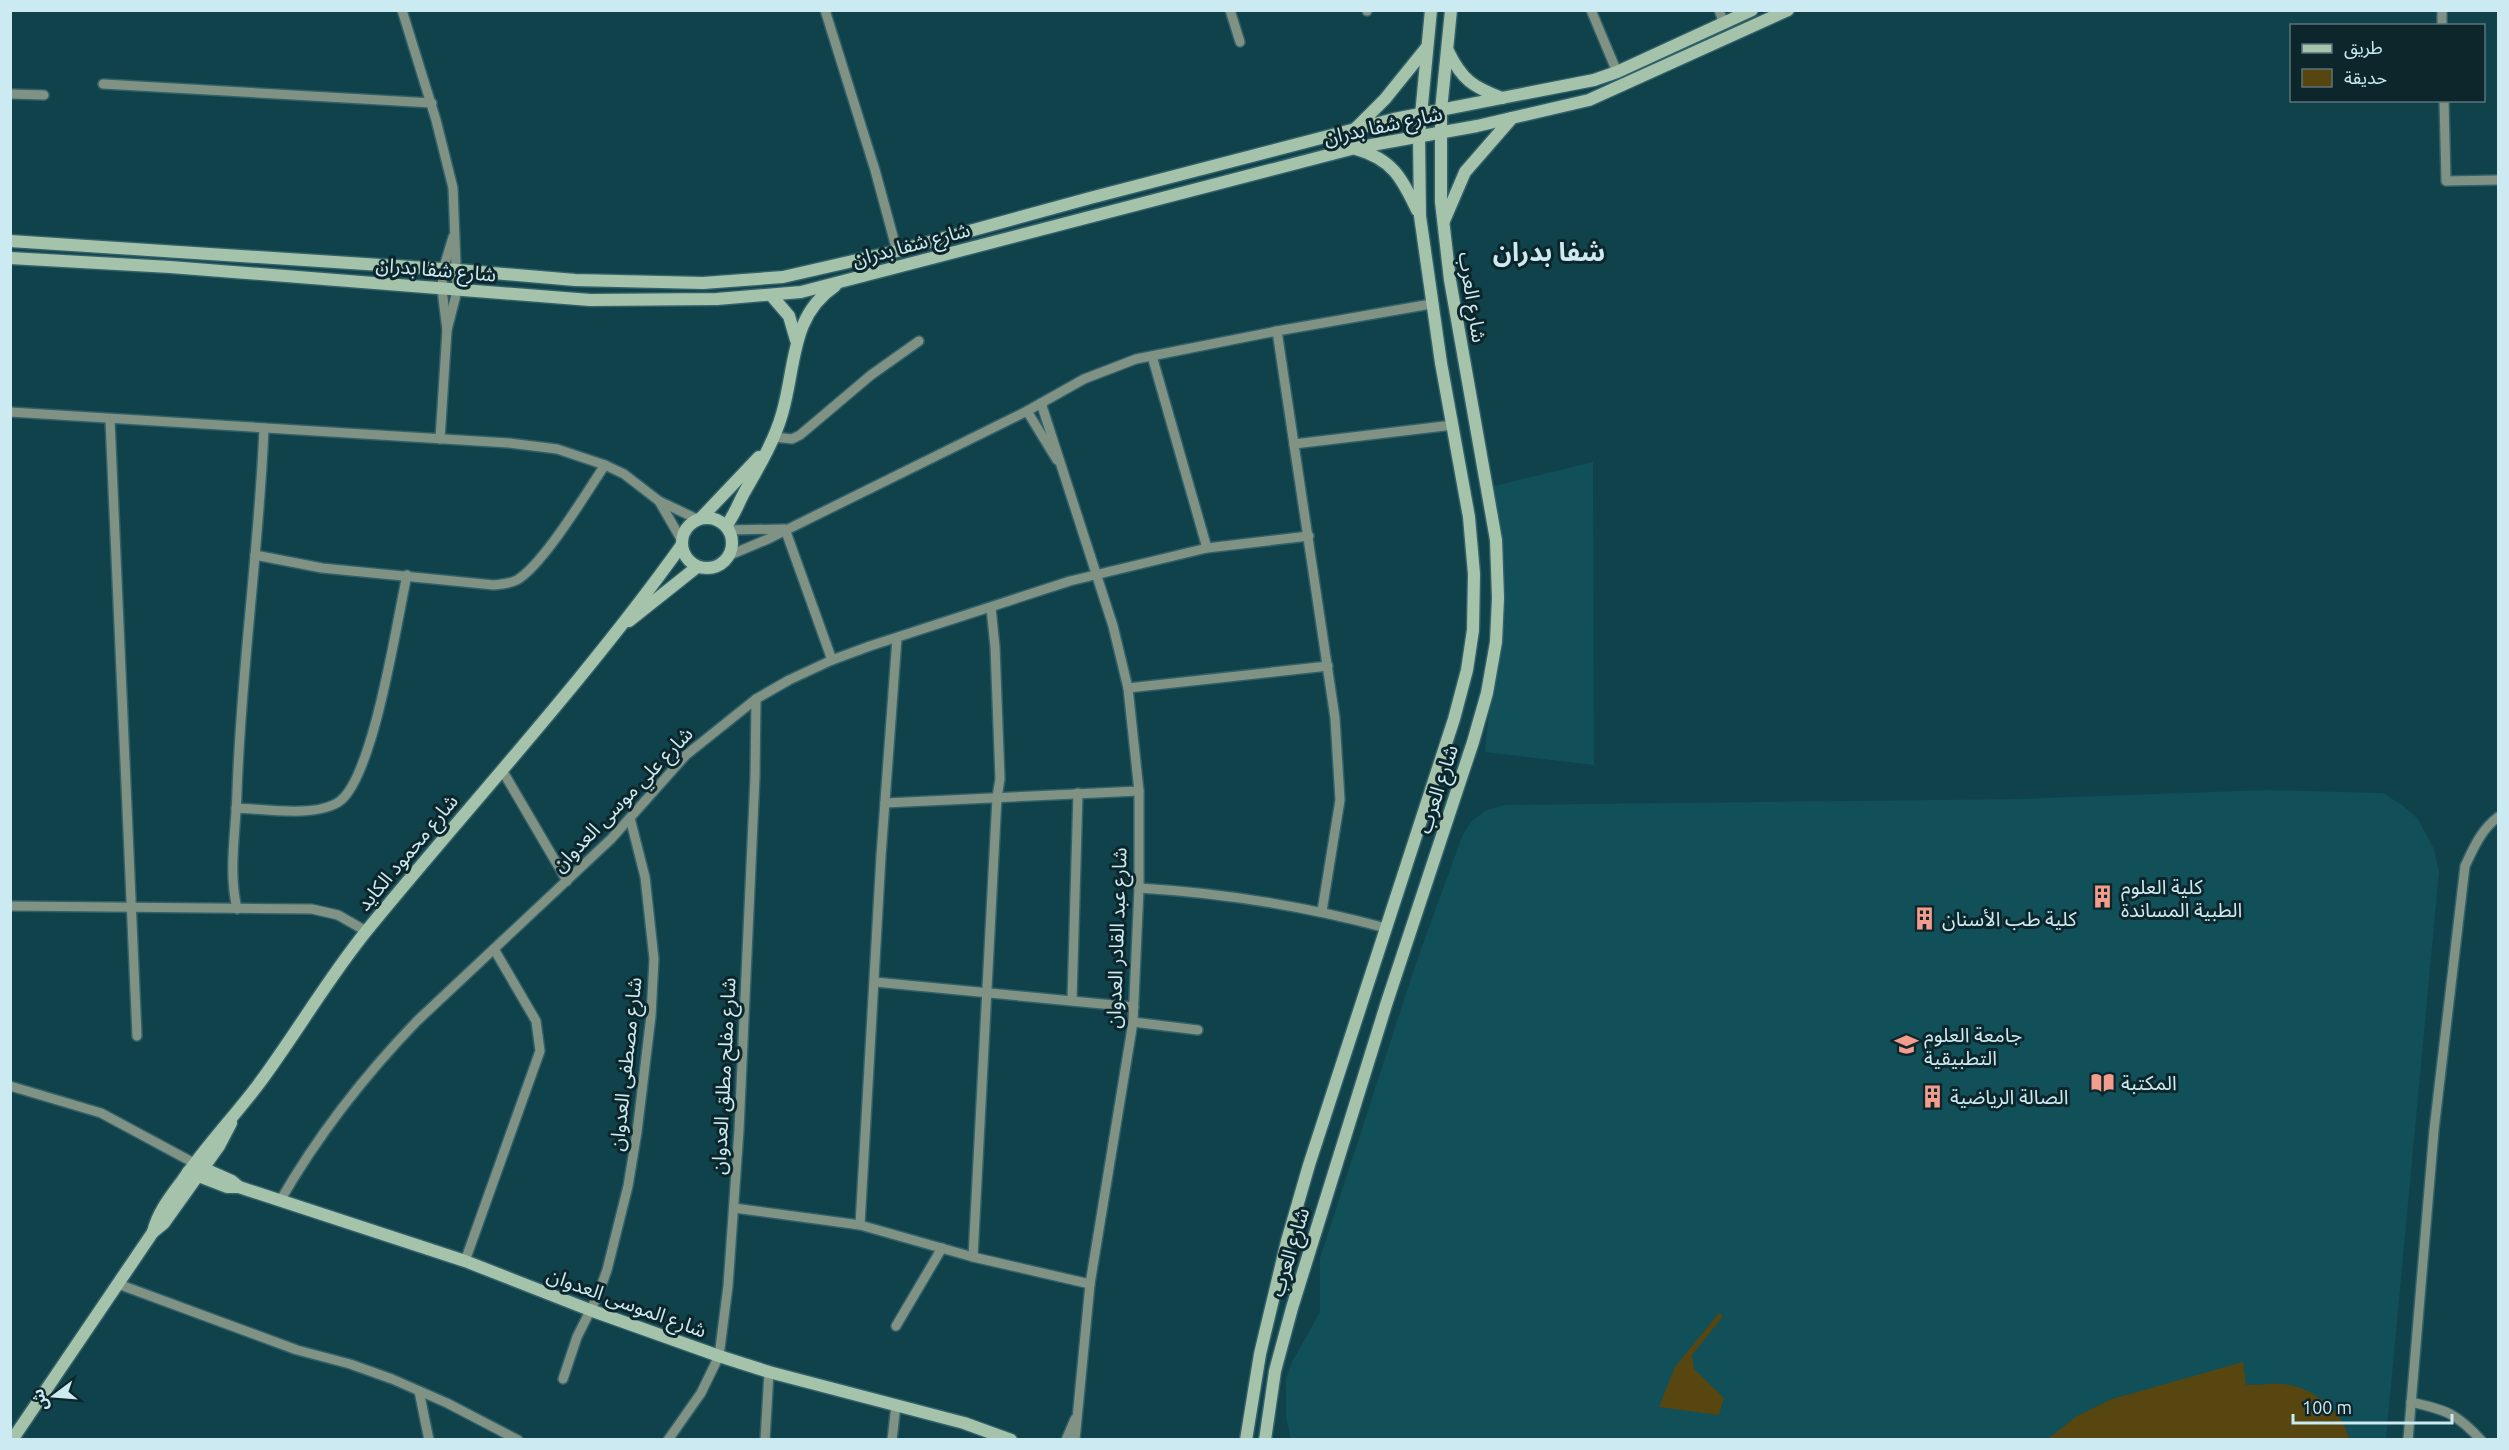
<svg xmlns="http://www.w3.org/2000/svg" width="2509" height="1450" font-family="Ubuntu,'Noto Sans Arabic',sans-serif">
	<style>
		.built { fill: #114f59 }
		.green { fill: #574610 }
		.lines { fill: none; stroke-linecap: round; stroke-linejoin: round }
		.street-casing { stroke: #326069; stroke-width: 12 }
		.secondary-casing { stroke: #326069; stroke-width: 15 }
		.street { stroke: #809283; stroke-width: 9 }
		.secondary { stroke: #a5c3ab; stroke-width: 12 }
		.labels { text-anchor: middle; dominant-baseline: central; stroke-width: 6; stroke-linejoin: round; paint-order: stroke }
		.street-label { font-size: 20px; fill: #cceaf1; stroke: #0c262b }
		.poi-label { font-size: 20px; fill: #cceaf1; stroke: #0c262b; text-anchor: start }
		.district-label { font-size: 26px; font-weight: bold; fill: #cceaf1; stroke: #0c262b }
	</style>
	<rect width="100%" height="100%" fill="#10424b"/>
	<g class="built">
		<polygon points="1593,462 1594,765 1485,752 1503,574 1494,486"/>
		<polygon points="2267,790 2383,793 2402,805 2418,819 2434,849 2439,872 2386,1439 1291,1440 1286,1417 1286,1379 1292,1362 1320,1312 1320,1258 1416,963 1463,834 1472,821 1485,811 1504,805 2020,799"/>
	</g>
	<g class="green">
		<polygon points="1719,1313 1723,1316 1692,1355 1694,1369 1724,1398 1719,1415 1659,1407 1675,1367"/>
		<path d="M2243,1362L2246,1385C2258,1385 2272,1383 2284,1384C2313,1388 2343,1410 2349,1439H2048L2077,1416L2112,1399Z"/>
	</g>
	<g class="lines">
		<defs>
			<g id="street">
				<polyline points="402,10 436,120 453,188 457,291 447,330"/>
				<polyline points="825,10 875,170 897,251"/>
				<polyline points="1230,10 1240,42"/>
				<polyline points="1367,10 1367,11"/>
				<polyline points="1591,10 1617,72"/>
				<polyline points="1719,10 1724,24"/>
				<polyline points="2442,10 2442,26"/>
				<polyline points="103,84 432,103"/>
				<polyline points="10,94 44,95"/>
				<polyline points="2444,100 2446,181 2498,180"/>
				<polyline points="1277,331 1335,718 1340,800 1322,911"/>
				<polyline points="1152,356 1207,548"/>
				<polyline points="1041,403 1113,626 1128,688 1139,791 1139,888 1133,1022 1090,1284 1075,1440"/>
				<polyline points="1027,411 1057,460"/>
				<polyline points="10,412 509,443 557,449 605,465 624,474 659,501 697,519"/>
				<polyline points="110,420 137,1036"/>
				<polyline points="774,437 792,439 800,435 871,375 919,341"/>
				<polyline points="440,439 447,330 442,290 443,270 453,237"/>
				<polyline points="1294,444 1453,425"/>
				<polyline points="659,501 681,539"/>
				<polyline points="785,529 832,660"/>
				<polyline points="729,530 783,529"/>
				<path d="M255,555L322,568L494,585C502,584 509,584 517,580C544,564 586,493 605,465"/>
				<polyline points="730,555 768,539 1027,411 1084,379 1136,359 1277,331 1431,304"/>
				<polyline points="1128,688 1328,666"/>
				<polyline points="502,770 567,881"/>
				<polyline points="885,803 1139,791"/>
				<path d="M236,808C264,809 317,818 340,801C374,775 397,620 407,575"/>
				<path d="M1139,888C1222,893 1305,906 1386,928"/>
				<polyline points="10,906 312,909 338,915 366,931"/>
				<path d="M237,909C228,870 236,831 237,792C241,670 259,550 264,428"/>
				<polyline points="875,982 1134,1007"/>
				<polyline points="1072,1000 1078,793"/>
				<polyline points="1133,1022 1198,1030"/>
				<polyline points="10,1086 101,1113 194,1163"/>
				<path d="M280,1201C318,1135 364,1076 417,1021L611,839L686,755L756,699L789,680L832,660L870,646L1070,581L1207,548L1309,536"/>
				<polyline points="734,1208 860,1225 973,1257 1090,1284"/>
				<polyline points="860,1225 881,856 897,638"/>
				<polyline points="973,1257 997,797 1000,779 995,647 991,608"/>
				<polyline points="465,1261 540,1051 536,1021 494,949"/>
				<polyline points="118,1284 297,1350 350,1364 392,1379 447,1403 518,1440"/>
				<polyline points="896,1326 942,1248"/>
				<polyline points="563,1379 577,1337 598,1295 607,1270 628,1186 637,1132 651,1016 654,959 645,877 630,818"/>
				<polyline points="419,1391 429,1440"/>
				<path d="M2411,1402C2446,1410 2456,1413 2481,1440"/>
				<polyline points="668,1440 701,1393 719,1356 728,1286 739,1130 755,777 756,699"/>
				<polyline points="765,1440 769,1372"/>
				<polyline points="892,1440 896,1405"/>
				<polyline points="1066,1440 1075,1419"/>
				<path d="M2408,1440L2434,1130L2465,866C2474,847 2481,830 2498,817"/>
			</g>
			<g id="secondary">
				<path d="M1448,51C1462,80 1473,87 1502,98"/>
				<polyline points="1356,128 1385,99 1427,47"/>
				<path d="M1356,149C1392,159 1402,178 1417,210"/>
				<polyline points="1444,221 1465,172 1512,118"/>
				<polyline points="10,241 458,270 575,280 703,283 783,277 897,251 1090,198 1394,119 1594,80 1617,72 1752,10"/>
				<polyline points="10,258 170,267 590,300 717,299 801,292 1355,148 1477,126 1589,100 1788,10"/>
				<polyline points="771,295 789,316 796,340"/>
				<circle cx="707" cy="543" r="25"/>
				<polyline points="701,518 759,457"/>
				<path d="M726,526C734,516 738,504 744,493C758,468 774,442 782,414C796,367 790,316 835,286"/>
				<polyline points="629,621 697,567"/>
				<polyline points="198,1166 232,1181 239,1187"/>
				<polyline points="188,1172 227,1187 239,1187 465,1261 590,1310 719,1356 769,1372 964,1423 1011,1440"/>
				<path d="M153,1232C158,1212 170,1197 182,1181C205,1147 233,1118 258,1085C296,1034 328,978 368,929C473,801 585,680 681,546"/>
				<polyline points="12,1440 153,1232 164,1223 219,1146 231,1123"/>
				<polyline points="1246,1440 1260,1354 1287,1241 1309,1165 1454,719 1467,670 1473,630 1474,574 1469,517 1441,363 1420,216 1419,136 1431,10"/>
				<polyline points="1265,1440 1275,1371 1292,1308 1386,1005 1473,742 1487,693 1496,642 1498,598 1496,540 1450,280 1441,202 1441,110 1451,10"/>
			</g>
		</defs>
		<use href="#street" class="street-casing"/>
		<use href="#secondary" class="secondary-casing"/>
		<use href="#street" class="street"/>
		<use href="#secondary" class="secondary"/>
	</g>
	<defs>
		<symbol id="building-bare" viewBox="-9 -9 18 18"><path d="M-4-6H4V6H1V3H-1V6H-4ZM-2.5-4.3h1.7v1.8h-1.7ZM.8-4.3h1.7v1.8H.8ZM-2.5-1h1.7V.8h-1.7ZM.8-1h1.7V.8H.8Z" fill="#f49d8d" stroke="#0c262b" stroke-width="2.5" paint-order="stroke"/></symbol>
		<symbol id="university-bare" viewBox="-9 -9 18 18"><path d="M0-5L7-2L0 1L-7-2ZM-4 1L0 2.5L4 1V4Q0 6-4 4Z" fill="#f49d8d" stroke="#0c262b" stroke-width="2.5" paint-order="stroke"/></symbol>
		<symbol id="library-bare" viewBox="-9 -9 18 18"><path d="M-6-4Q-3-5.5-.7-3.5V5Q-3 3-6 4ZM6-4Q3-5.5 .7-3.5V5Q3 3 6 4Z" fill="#f49d8d" stroke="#0c262b" stroke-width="2.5" paint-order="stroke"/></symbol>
	</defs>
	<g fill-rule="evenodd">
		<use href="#building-bare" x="2086" y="880" width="33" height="33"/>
		<use href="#building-bare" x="1908" y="902" width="33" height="33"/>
		<use href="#university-bare" x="1890" y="1028" width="33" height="33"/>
		<use href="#library-bare" x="2086" y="1066" width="33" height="33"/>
		<use href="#building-bare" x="1916" y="1080" width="33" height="33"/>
	</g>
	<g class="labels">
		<g class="street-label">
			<text transform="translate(1383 125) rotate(-12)">شارع شفا بدران</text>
			<text transform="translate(911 244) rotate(-15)">شارع شفا بدران</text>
			<text transform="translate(436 269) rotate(5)">شارع شفا بدران</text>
			<text transform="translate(1473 297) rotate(81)">شارع العرب</text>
			<text transform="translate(1437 789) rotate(-72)">شارع العرب</text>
			<text transform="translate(622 799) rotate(-46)">شارع علي موسى العدوان</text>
			<text transform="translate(407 852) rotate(-50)">شارع محمود الكايد</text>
			<text transform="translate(1116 938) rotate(-88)">شارع عبد القادر العدوان</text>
			<text transform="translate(625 1064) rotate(-84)">شارع مصطفى العدوان</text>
			<text transform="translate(723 1076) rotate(-87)">شارع مفلح مطلق العدوان</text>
			<text transform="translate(1289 1252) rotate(-73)">شارع العرب</text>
			<text transform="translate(627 1302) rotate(20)">شارع الموسى العدوان</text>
		</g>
		<g class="poi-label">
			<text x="2121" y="886">كلية العلوم<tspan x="2121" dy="23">الطبية المساندة</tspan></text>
			<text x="1942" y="918">كلية طب الأسنان</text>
			<text x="1924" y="1034">جامعة العلوم<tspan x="1924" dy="23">التطبيقية</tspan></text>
			<text x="2121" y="1082">المكتبة</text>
			<text x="1950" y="1096">الصالة الرياضية</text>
		</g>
		<g class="district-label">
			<text x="1549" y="251">شفا بدران</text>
		</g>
	</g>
	<rect width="2509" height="1450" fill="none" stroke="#cceaf1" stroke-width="24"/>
	<rect x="2290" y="24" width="195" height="78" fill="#0c262b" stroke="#59747a" stroke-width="1.5"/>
	<rect x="2302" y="44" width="30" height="9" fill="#a5c3ab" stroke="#59747a" stroke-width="1.5"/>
	<text x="2344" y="54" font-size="18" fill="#cceaf1">طريق</text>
	<rect x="2302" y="69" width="30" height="18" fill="#574610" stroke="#59747a" stroke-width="1.5"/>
	<text x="2344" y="84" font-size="18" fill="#cceaf1">حديقة</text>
	<g transform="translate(54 1396) rotate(254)" stroke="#0c262b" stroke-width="4.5" paint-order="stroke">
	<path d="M0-4.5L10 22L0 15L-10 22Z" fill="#cceaf1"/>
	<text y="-9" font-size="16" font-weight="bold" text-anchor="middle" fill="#cceaf1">ش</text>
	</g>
	<path d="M2293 1414v9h159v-9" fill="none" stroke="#cceaf1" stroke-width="3"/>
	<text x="2302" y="1414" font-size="18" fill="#cceaf1" stroke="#0c262b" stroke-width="4.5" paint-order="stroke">100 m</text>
</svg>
